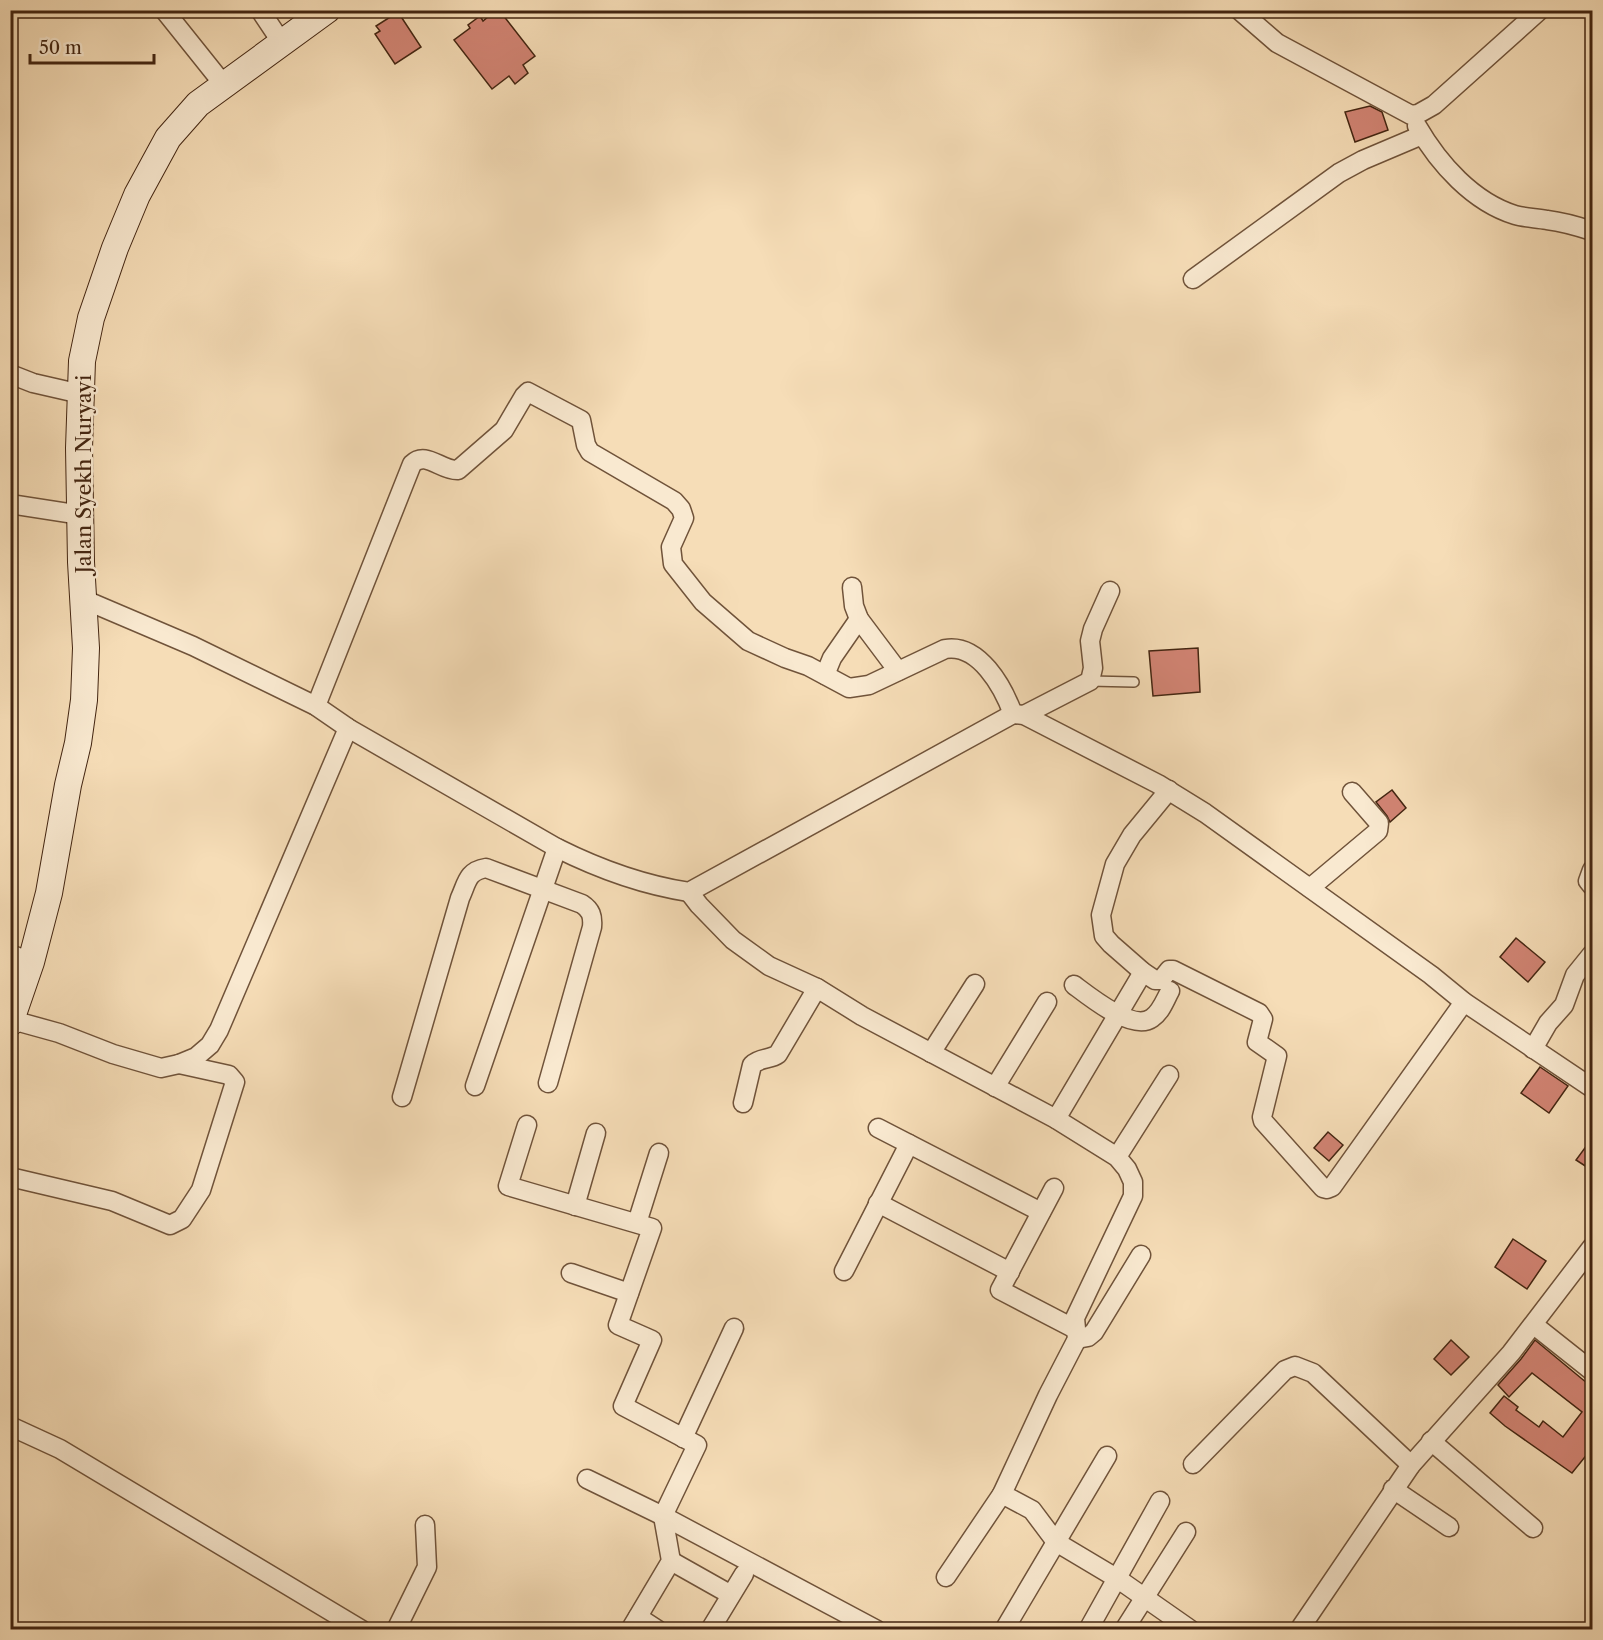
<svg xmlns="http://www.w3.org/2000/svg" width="1603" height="1640" font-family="'Libre Caslon Text',serif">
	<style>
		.building { fill: #d28474; stroke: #432511; stroke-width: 1.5 }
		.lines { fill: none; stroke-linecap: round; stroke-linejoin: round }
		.service-casing { stroke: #70533a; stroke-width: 12 }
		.minor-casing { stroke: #70533a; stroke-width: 21 }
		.secondary-casing { stroke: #432511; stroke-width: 28 }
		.service { stroke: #f9e9d0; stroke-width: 9 }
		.minor { stroke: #f9e9d0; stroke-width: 18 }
		.secondary { stroke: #f9e9d0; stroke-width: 26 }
		.labels { text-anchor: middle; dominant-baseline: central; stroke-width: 5; stroke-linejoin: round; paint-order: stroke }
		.street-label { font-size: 21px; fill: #432511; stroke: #f9e9d0 }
	</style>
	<rect width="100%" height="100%" fill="#f6ddb7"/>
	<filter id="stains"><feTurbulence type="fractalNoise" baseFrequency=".00333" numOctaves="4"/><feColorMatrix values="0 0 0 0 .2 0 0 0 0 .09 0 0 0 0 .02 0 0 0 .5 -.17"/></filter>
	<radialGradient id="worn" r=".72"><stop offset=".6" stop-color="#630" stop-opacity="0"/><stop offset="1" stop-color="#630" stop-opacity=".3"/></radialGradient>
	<g class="building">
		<polygon points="496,10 499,10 535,56 523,65 528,73 515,84 509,76 492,89 454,40 470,28 468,25 480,16 483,21"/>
		<polygon points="398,12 421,47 395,64 375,34 380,31 376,26"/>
		<polygon points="1370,106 1382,112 1388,130 1355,142 1345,112"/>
		<polygon points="1198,648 1200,692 1153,696 1149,651"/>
		<polygon points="1392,790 1406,808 1390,822 1387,816 1376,802"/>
		<polygon points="1516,938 1545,962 1528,982 1500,957"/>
		<polygon points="1540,1067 1568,1086 1549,1113 1521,1093"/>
		<polygon points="1328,1132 1343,1145 1329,1161 1314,1148"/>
		<polygon points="1593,1137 1593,1171 1576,1160"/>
		<polygon points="1513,1239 1546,1261 1527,1289 1495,1267"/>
		<polygon points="1451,1340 1469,1357 1451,1375 1434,1359"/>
		<polygon points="1535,1340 1593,1388 1593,1447 1572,1473 1505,1426 1490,1413 1504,1396 1518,1407 1516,1410 1539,1427 1543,1421 1563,1437 1582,1412 1532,1373 1509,1397 1498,1385 1521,1359"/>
	</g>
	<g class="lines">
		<defs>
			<polyline id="service" points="1090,681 1134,682"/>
			<g id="minor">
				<polyline points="164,10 224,85"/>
				<polyline points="260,10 282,43"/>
				<polyline points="1239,10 1277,43 1411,115 1418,114 1434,105 1540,10"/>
				<path d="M1417,126C1439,164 1473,202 1515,215C1525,218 1537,218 1547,220C1563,222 1577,226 1592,231"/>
				<polyline points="1193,279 1339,173 1363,160 1422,135"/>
				<polyline points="10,374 33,383 81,394"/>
				<polyline points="10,504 81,515"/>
				<polyline points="852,587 854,606 859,619 898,671"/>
				<path d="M85,600L193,646L316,706L348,728L557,848C599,869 643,885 689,892L1013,714L1024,715L1158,784L1205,813L1431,975L1464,1002L1592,1088"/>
				<polyline points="825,675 832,658 859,619"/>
				<path d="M316,706L412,464C426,450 441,471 458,470L504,430L524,396L528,392L581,420L586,445L590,452L674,501L681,509L684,518L671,547L673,564L703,602L748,641L785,658L808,666L849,688L869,685L945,649C979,643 1003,687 1013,714"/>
				<polyline points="1024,715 1090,681 1093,668 1090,641 1093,629 1110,591"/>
				<polyline points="1169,790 1132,835 1115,864 1101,915 1104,936 1111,944 1143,972 1155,980 1161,980 1169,970 1173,970 1259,1013 1263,1019 1257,1042 1277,1056 1262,1117 1263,1121 1323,1188 1327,1189 1332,1187 1464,1002"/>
				<polyline points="1592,870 1588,881 1592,886"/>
				<polyline points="1310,888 1378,831 1379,823 1352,792"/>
				<polyline points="689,892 699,905 733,940 769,966 817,988 862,1016 1056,1119 1117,1157 1127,1169 1133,1182 1133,1196 1075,1318 1077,1339 1048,1395 1002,1494 1032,1510 1056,1542 1118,1579 1191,1630"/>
				<polyline points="10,954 31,962"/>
				<path d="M1074,985C1090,997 1133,1032 1152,1018C1161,1012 1165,1000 1170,991"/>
				<polyline points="12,1020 59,1033 113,1054 161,1068 179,1064 196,1057 210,1045 219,1030 348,728"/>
				<polyline points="1533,1049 1548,1023 1564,1005 1575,975 1592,954"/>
				<polyline points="931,1053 975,984"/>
				<polyline points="475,1086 557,848"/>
				<polyline points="995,1087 1047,1002"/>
				<path d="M402,1097L460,898C467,883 467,871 486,868L582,904C591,910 593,916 592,927L548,1083"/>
				<path d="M743,1103L752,1065C760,1057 770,1060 778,1054L817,988"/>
				<polyline points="1056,1119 1143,972"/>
				<polyline points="527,1125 508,1186 652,1228 618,1325 652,1340 623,1406 697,1445 663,1516 671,1561 630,1630"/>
				<polyline points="878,1128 1041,1212"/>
				<polyline points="1117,1157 1169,1075"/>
				<polyline points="10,1177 112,1201 170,1225 182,1219 201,1190 235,1082 229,1075 179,1064"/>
				<polyline points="1054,1188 1000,1290 1075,1329"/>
				<polyline points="878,1203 1010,1272"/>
				<polyline points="575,1206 596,1133"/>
				<polyline points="637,1223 659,1153"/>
				<polyline points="844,1271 909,1144"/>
				<polyline points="571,1273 629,1293"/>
				<polyline points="1534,1325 1592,1371"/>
				<polyline points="1077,1339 1088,1337 1094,1332 1141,1255"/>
				<polyline points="10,1426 60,1449 362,1630"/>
				<polyline points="683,1438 734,1328"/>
				<polyline points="1431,1441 1533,1528"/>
				<polyline points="1193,1464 1285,1370 1295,1366 1313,1373 1411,1465"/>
				<polyline points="587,1479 663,1516 877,1630"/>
				<polyline points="1393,1489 1449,1527"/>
				<polyline points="671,1561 726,1592"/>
				<polyline points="946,1577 1002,1494"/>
				<polyline points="638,1617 658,1630"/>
				<polyline points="396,1630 427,1567 425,1525"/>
				<polyline points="710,1630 744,1574"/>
				<polyline points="1004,1630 1107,1456"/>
				<polyline points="1088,1630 1160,1501"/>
				<polyline points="1124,1630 1186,1532"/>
				<polyline points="1299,1630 1411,1465 1511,1353 1592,1247"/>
			</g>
			<polyline id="secondary" points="10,1023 31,962 49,893 68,785 78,743 84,700 86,648 81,562 79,448 82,361 91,318 115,248 137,195 168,138 198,104 327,10"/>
		</defs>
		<use href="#service" class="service-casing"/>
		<use href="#minor" class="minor-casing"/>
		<use href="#secondary" class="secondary-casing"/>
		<use href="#service" class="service"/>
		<use href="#minor" class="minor"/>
		<use href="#secondary" class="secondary"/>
	</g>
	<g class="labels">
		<g class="street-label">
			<text transform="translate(83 474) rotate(-90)">Jalan Syekh Nuryayi</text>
		</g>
	</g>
	<rect width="1603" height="1640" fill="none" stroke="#f6ddb7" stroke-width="36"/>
	<rect x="12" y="12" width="1579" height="1616" fill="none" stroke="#432511" stroke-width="3"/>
	<rect x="18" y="18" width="1567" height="1604" fill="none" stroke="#432511" stroke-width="1.5"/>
	<path d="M30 54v9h124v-9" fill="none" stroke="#432511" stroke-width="3"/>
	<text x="39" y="54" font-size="18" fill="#432511" stroke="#f9e9d0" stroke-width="4.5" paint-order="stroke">50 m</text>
	<rect width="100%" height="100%" filter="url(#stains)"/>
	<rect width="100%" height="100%" fill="url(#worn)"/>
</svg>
